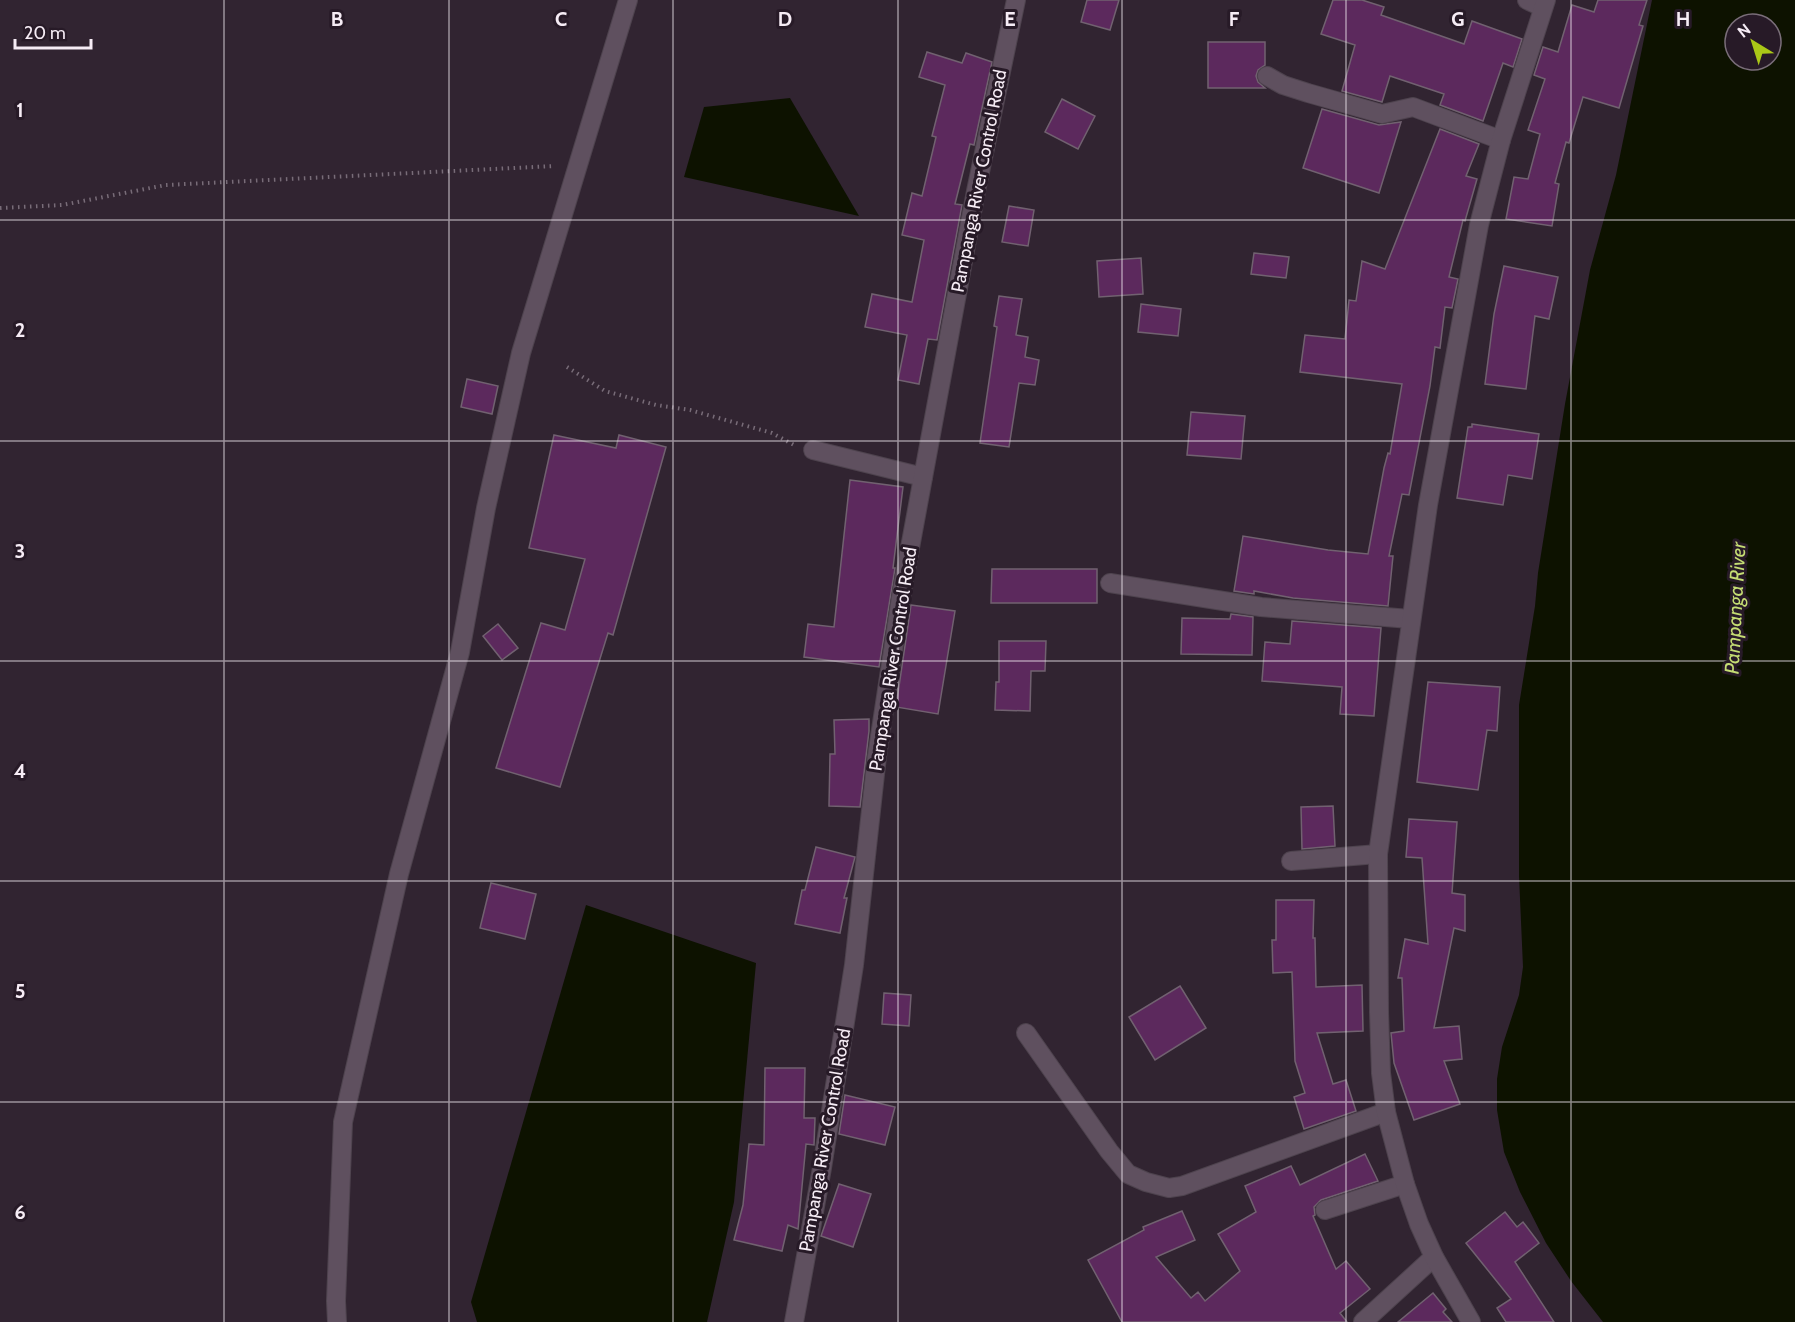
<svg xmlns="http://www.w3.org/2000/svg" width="1795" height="1322" font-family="Cabin,sans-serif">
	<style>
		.water { fill: #0d1200; fill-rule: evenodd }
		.building { fill: #5c295d; stroke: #716170; stroke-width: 1.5 }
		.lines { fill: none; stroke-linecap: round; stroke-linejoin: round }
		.minor-casing { stroke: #4e434e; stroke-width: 20 }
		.tertiary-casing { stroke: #4e434e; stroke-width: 20 }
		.path { stroke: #786c78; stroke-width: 4; stroke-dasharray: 1.5 4.5; stroke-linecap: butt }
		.minor { stroke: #5f505f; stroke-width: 18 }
		.tertiary { stroke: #5f505f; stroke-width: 18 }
		.grid { fill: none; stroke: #f6ecf5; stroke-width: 1.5; stroke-opacity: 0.55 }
		.labels { text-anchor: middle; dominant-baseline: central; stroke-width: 6; stroke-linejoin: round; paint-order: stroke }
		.street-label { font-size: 18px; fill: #f6ecf5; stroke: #271a27 }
		.water-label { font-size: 20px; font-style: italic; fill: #c5dd73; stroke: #271a27 }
		.grid-label { font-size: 20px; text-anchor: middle; font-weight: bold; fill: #f6ecf5; stroke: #271a27; stroke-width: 6; stroke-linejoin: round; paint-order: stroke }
	</style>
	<rect width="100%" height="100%" fill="#312431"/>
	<g class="water">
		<path d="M1652,0H1795V1322H1603L1571,1281L1546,1243L1520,1192L1504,1152L1497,1110V1079L1502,1047L1519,995L1523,967L1519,876V705L1535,606L1538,573L1565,404L1590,270L1616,175ZM1735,24H1771V60H1735Z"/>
		<polygon points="790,98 859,216 684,177 704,107"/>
		<polygon points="586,905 756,963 734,1202 707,1322 477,1322 471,1302"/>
	</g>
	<g class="building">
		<polygon points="1087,0 1119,0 1110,30 1081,22"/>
		<polygon points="1333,0 1362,0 1384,7 1381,15 1464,44 1472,21 1522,39 1513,67 1503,63 1483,121 1440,105 1444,94 1390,76 1382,102 1342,91 1355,45 1321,34"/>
		<polygon points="1598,0 1647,0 1639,25 1643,26 1619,108 1583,97 1569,143 1566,142 1555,183 1559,184 1552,226 1506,219 1514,177 1528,179 1540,134 1528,130 1545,79 1534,75 1543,47 1558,52 1572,5 1594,12"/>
		<polygon points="1208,42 1265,42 1265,65 1258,70 1256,76 1258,82 1265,88 1208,88"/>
		<polygon points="927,52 962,63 966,53 992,62 974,145 970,144 955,204 962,205 937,340 928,339 919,384 898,380 907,335 865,327 872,294 912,302 924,240 902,235 912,193 922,196 936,137 932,136 945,85 919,77"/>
		<polygon points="1062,99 1095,116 1078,149 1045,132"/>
		<polygon points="1322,109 1379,125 1401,122 1379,193 1303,168"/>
		<polygon points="1440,129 1479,144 1466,176 1477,179 1465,221 1463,220 1449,277 1458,279 1452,308 1445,307 1440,348 1435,347 1430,386 1409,495 1402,494 1389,556 1393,556 1388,606 1293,598 1254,591 1254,594 1234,591 1243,536 1328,550 1368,554 1384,468 1388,453 1390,454 1402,384 1300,372 1305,335 1345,339 1349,300 1356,301 1362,261 1385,269"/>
		<polygon points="1009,206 1034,210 1028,246 1002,242"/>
		<polygon points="1254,253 1289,257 1286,278 1251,274"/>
		<polygon points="1141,258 1143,294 1099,297 1097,261"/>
		<polygon points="1504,266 1558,277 1549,319 1535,316 1526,389 1485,384 1494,314"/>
		<polygon points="999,296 1022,299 1016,335 1028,337 1025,357 1039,360 1035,385 1019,383 1009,447 980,443 997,327 994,326"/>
		<polygon points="1141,304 1181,309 1178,336 1138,332"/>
		<polygon points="467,379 498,386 492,414 461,407"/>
		<polygon points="1191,412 1245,416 1241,459 1187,455"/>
		<polygon points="1472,424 1539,434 1532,479 1508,475 1503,505 1457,498 1468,427 1472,427"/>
		<polygon points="554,435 616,448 619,435 666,447 613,635 608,633 560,787 496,768 541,623 565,630 585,559 529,548"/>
		<polygon points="850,480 903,487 893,568 895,568 879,667 804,657 808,624 834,627"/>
		<polygon points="992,569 1097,569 1097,603 991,603"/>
		<polygon points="911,605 955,611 938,714 896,707"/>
		<polygon points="1231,614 1253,617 1252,655 1181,654 1182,618 1230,619"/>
		<polygon points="1292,621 1381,628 1374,716 1340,714 1342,687 1262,681 1265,642 1290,644"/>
		<polygon points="498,624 518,648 502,660 483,636"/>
		<polygon points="999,641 1046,641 1045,671 1031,671 1030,711 995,710 996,682 999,682"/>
		<polygon points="1428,682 1500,687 1497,731 1487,730 1478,790 1417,782"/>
		<polygon points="869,719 869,731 860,807 829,806 830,754 835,754 834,720"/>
		<polygon points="1333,806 1335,846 1302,849 1301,807"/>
		<polygon points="1409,819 1457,822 1452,893 1465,895 1465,931 1454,928 1434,1028 1459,1026 1462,1059 1444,1061 1460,1104 1414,1120 1394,1063 1391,1033 1404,1031 1402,978 1398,978 1405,939 1428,944 1422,858 1406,857"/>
		<polygon points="816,847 855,857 844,898 847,898 840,933 795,924 802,890 805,890"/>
		<polygon points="491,883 536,894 525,939 480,928"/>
		<polygon points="1276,900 1314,900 1313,938 1315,938 1316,987 1362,985 1363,1031 1317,1033 1333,1084 1346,1080 1356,1111 1304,1129 1294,1097 1305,1093 1295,1061 1292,972 1273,973 1272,940 1276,940"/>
		<polygon points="1180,986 1206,1028 1155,1060 1129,1017"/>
		<polygon points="884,993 911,995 909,1026 882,1024"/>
		<polygon points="765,1068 805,1068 804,1118 815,1118 814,1145 806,1144 798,1229 788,1225 782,1251 734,1240 743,1205 749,1144 764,1145"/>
		<polygon points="845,1095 895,1107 885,1145 839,1134"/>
		<polygon points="1365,1154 1378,1181 1321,1200 1314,1207 1315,1215 1313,1216 1336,1269 1346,1261 1370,1289 1340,1313 1347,1322 1122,1322 1088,1260 1144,1230 1143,1227 1182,1211 1195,1240 1156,1257 1191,1298 1198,1292 1205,1301 1240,1271 1218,1234 1256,1212 1245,1186 1291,1166 1300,1185"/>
		<polygon points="839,1184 871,1194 853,1247 821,1236"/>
		<polygon points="1505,1212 1517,1227 1523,1222 1539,1243 1515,1262 1554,1322 1506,1322 1497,1308 1511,1299 1466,1243"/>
		<polygon points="1433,1293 1446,1309 1443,1312 1452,1322 1398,1322"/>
	</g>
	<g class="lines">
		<defs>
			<g id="minor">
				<polyline points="1527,0 1542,7"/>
				<polyline points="1267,76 1283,85 1308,93 1382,114 1413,107 1501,140"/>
				<polyline points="813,450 923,477"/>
				<polyline points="1110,583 1261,607 1410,619"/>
				<polyline points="1291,861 1378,854"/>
				<polyline points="1026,1033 1109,1151 1128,1174 1146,1182 1169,1188 1182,1186 1386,1112"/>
				<polyline points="1325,1210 1405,1184"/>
				<polyline points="337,1322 336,1301 343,1122 399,874 460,652 486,508 521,353 628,0"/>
				<polyline points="1363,1322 1434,1257"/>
			</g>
			<g id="tertiary">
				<polyline points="794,1322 822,1168 854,965 877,756 902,591 976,191 1016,0"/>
				<polyline points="1471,1322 1434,1257 1419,1224 1405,1184 1386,1112 1381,1073 1379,1012 1378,854 1428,505 1479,225 1501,140 1546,0"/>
			</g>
		</defs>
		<use href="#minor" class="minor-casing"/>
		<use href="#tertiary" class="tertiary-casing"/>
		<g class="path">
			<polyline points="0,208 62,205 166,185 555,166"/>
			<polyline points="567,367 605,391 656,405 690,410 772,433 794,445"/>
		</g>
		<use href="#minor" class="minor"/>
		<use href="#tertiary" class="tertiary"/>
	</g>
	<path class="grid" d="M224,0V1322M449,0V1322M673,0V1322M898,0V1322M1122,0V1322M1346,0V1322M1571,0V1322M0,220H1795M0,441H1795M0,661H1795M0,881H1795M0,1102H1795"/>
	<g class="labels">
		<g class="street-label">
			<text transform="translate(979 181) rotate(-79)">Pampanga River Control Road</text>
			<text transform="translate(893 659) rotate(-81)">Pampanga River Control Road</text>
			<text transform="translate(825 1140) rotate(-80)">Pampanga River Control Road</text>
		</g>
		<g class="water-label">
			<text transform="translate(1735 608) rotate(-87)">Pampanga River</text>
		</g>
	</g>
	<g class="grid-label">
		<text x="337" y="26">B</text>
		<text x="561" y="26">C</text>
		<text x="785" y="26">D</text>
		<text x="1010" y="26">E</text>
		<text x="1234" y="26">F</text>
		<text x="1458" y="26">G</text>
		<text x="1683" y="26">H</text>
		<text x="20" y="117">1</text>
		<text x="20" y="337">2</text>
		<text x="20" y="558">3</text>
		<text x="20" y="778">4</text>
		<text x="20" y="998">5</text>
		<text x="20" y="1219">6</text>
	</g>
	<g transform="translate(1753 42) rotate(322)"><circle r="28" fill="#271a27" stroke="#7a6e79" stroke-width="1.5"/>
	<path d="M0-4.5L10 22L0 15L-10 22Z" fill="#aac717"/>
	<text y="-9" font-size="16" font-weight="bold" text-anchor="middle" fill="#f6ecf5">N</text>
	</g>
	<path d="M15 39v9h76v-9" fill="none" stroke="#f6ecf5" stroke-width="3"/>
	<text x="24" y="39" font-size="18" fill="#f6ecf5" stroke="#271a27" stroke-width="4.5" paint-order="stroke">20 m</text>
</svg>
